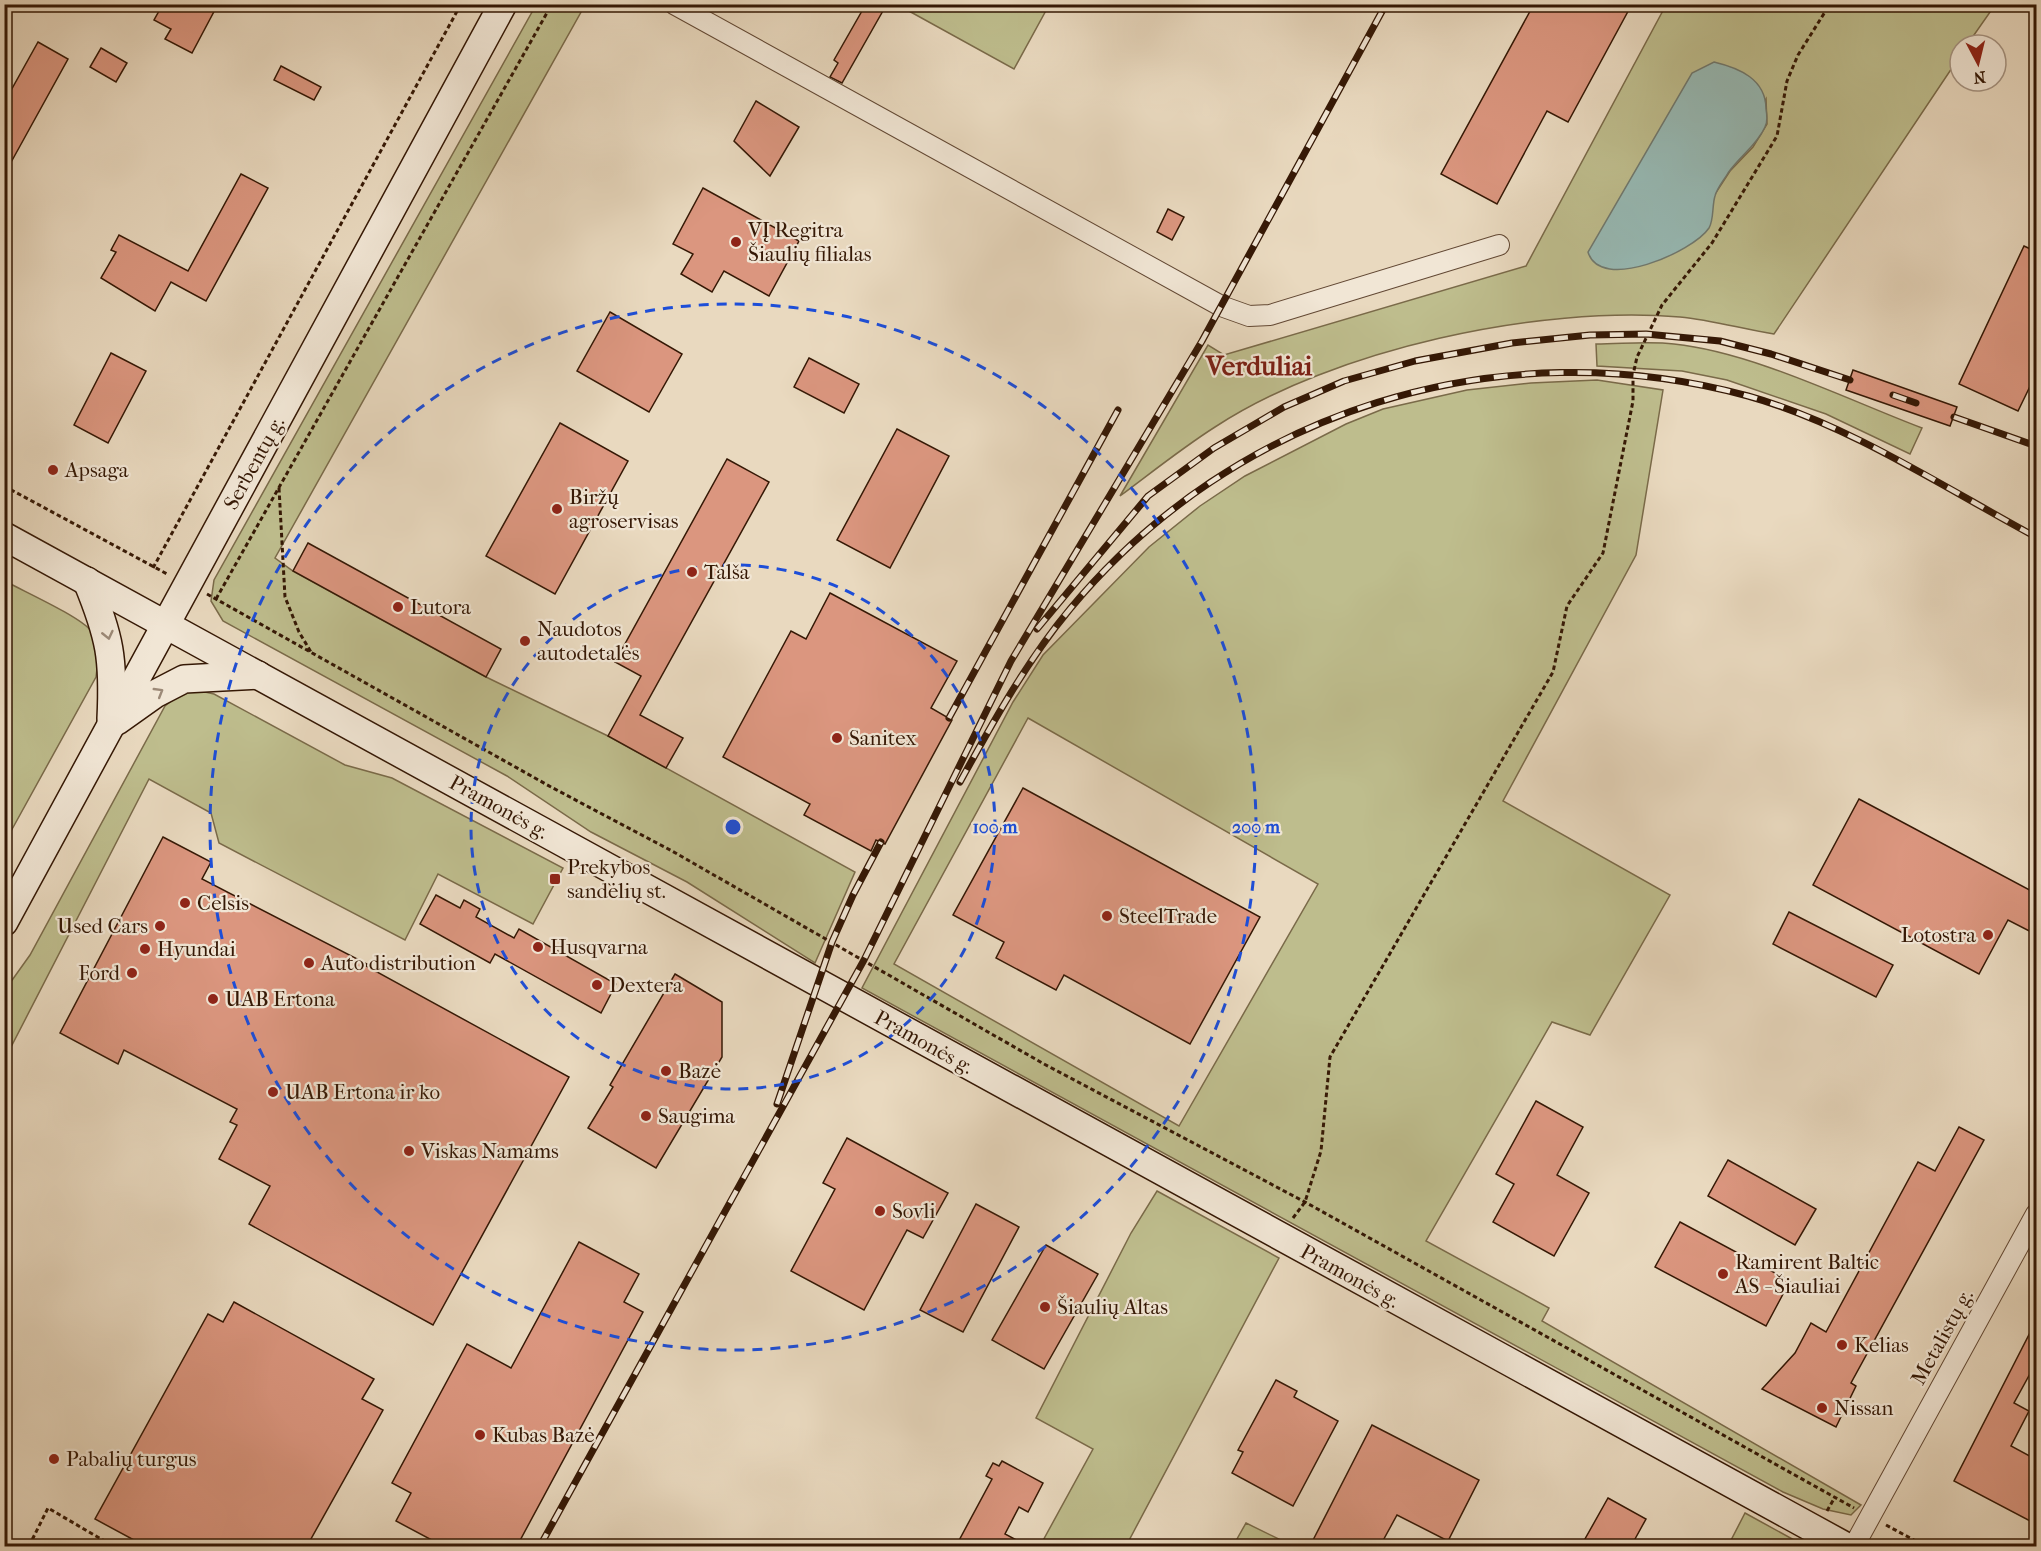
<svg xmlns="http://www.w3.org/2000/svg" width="2041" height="1551" font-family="'IM FELL French Canon',serif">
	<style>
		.green { fill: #bebd8d; stroke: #7a6a49; stroke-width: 1.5; fill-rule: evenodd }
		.water { fill: #97bab5; stroke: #70796f; stroke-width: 1.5 }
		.building { fill: #db967f; stroke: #351805; stroke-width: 1.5 }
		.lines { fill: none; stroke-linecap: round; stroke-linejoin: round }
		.street-casing { stroke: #624834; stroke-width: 22 }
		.secondary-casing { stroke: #351805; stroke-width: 30 }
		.path { stroke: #351805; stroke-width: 3; stroke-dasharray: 4.5 3; stroke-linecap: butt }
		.street { stroke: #f1e6d5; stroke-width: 20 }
		.secondary { stroke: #f1e6d5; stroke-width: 27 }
		.rail-casing { stroke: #351805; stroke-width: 7 }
		.rail { stroke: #f1e6d5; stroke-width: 4.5; stroke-dasharray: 14; stroke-linecap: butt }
		.oneway { stroke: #9c8977 }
		.ring { fill: none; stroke: #1d4ed8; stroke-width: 3; stroke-dasharray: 10 8 }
		.poi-dot { fill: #8f2418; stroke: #f1e6d5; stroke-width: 2 }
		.labels { text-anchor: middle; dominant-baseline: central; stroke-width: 4.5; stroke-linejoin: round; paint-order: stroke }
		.poi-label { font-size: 21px; fill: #351805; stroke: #f1e6d5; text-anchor: start }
		.street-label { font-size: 21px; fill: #351805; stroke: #f1e6d5 }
		.district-label { font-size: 27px; font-weight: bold; fill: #7a1f14; stroke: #f1e6d5 }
		.centre { fill: #1d4ed8; stroke: #f1e6d5; stroke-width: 3 }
		.ring-label { font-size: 18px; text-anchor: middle; font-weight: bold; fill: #1d4ed8; stroke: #f1e6d5; stroke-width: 4.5; stroke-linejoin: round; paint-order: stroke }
	</style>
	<rect width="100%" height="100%" fill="#e9d9bf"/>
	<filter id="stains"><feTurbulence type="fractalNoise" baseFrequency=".00333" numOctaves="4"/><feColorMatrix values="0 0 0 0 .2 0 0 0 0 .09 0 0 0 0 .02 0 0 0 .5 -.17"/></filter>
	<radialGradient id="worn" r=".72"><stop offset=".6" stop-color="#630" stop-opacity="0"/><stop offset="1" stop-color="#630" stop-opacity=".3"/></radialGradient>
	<g class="green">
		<polygon points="536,5 585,5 275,558 293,571 486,677 608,736 855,872 815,963 687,882 591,832 507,776 223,621 211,601 214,580"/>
		<polygon points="898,5 1049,5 1014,69"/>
		<path d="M1666,5H1995L1967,45H1960V56L1774,334C1743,329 1711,320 1680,317C1539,305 1334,349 1215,427C1182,448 1151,473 1120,496L1208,345L1224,355L1526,266ZM1766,99L1767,124L1753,147L1730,171L1715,194Z"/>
		<path d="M1596,344C1622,344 1649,341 1674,344C1752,352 1848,400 1922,428L1910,454L1826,414L1727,380L1682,371L1597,366Z"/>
		<path d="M1597,380L1663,390L1636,555L1503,801L1670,895L1590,1035L1552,1022L1426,1241L1549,1308L1542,1321L1861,1505L1851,1515L1823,1509L1783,1492L862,988L1013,702L1043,655L1149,547L1200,506L1245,476L1346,424L1383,409L1467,390L1531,383ZM1028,718L1318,884L1179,1126L894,964Z"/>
		<path d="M5,581C23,591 81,617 91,631C100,644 98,663 96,677L5,842L4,760L9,753L4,751Z"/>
		<polygon points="196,690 214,694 345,765 392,778 563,868 533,924 438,874 405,940 219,843 211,813 149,779 10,1049 5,1046 5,990 30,955 165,706 179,695"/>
		<polygon points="1157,1191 1279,1258 1126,1546 1040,1546 1093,1449 1036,1418 1131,1233"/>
		<polygon points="1745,1513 1805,1546 1728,1546"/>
		<polygon points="1246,1523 1293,1546 1233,1546"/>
	</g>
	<path class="water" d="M1714,62C1739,68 1766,79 1766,109C1767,115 1768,122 1765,127C1757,145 1740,156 1728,173C1724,180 1717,188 1715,196C1712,205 1714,220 1709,228C1693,252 1600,293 1588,252L1692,73Z"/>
	<g class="building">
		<polygon points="163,4 218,4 192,53 165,39 171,29 154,20"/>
		<polygon points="866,4 877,4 884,9 842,83 830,77 838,63 834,60"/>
		<polygon points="1534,4 1632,4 1568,122 1547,111 1497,204 1441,174"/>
		<polygon points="38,42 68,59 4,175 4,103"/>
		<polygon points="101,48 127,63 116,82 90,67"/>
		<polygon points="281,66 321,87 314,100 274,80"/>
		<polygon points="756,101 799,127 770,176 734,141"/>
		<polygon points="241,174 268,188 206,301 171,282 155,311 101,278 116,252 111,250 119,235 188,271"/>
		<polygon points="703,188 799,241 769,296 724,271 712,292 681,274 693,254 673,244"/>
		<polygon points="1168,209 1184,217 1172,240 1157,232"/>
		<polygon points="2024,246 2037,252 2037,372 2018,411 1959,384"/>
		<polygon points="610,312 682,354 649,412 577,371"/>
		<polygon points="111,353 146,371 108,443 74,425"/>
		<polygon points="809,358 859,384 844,413 794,387"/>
		<polygon points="1853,370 1957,407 1950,426 1846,390"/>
		<polygon points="560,423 628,461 555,594 486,556"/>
		<polygon points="897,429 949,456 890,568 837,540"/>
		<polygon points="727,459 769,482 640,715 683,738 666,768 608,736 641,676 615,662"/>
		<polygon points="308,543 501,649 486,677 293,571"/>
		<polygon points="830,593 957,661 931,708 952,720 885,844 876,840 871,851 804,815 810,804 723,757 791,631 806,639"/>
		<polygon points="1023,788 1260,917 1190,1044 1064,975 1056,990 996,958 1004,942 953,915"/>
		<polygon points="1859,799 2037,894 2037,935 2008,920 1979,974 1813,885"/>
		<polygon points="163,837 211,862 202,879 367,964 366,966 569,1077 433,1325 249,1224 270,1186 219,1159 237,1125 230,1122 237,1109 124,1050 118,1064 60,1033"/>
		<polygon points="436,895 460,908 464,900 480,909 476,917 514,938 519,929 616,984 601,1013 495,954 490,963 420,924"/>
		<polygon points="1789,912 1893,965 1876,997 1773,944"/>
		<polygon points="675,974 722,1002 722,1057 656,1168 588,1128 613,1087 610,1085"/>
		<polygon points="1536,1101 1583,1127 1557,1175 1589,1193 1554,1256 1493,1222 1514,1184 1496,1174"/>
		<polygon points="1959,1127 1984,1140 1851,1383 1856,1386 1836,1427 1762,1389 1795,1353 1811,1323 1826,1332 1918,1162 1935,1171"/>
		<polygon points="847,1138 948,1193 923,1238 907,1230 864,1310 791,1271 835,1189 823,1183"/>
		<polygon points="1728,1160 1816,1209 1795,1245 1708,1196"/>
		<polygon points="976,1204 1019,1227 963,1332 920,1310"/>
		<polygon points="1680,1222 1790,1281 1766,1326 1655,1267"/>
		<polygon points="579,1242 639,1274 624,1302 643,1312 517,1546 504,1546 494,1541 491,1546 443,1546 396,1521 411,1493 392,1483 467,1344 511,1368"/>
		<polygon points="1046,1245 1098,1274 1044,1369 992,1340"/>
		<polygon points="234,1302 374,1379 362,1399 383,1410 307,1546 145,1546 95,1519 208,1314 223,1322"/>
		<polygon points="2037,1319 2037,1361 2014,1403 2029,1411 2011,1446 2037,1460 2037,1512 2032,1522 1954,1481"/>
		<polygon points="1276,1380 1297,1391 1294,1397 1338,1421 1293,1506 1232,1473 1243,1452 1238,1450"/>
		<polygon points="1372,1425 1479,1480 1448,1541 1397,1515 1380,1546 1310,1546"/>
		<polygon points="1002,1461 1043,1483 1028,1512 1019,1507 1005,1534 1028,1546 956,1546 992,1479 986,1476 993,1463 999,1466"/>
		<polygon points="1608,1498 1646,1519 1635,1539 1631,1546 1581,1546"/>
	</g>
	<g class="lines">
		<defs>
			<g id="street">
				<polyline points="674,4 1221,306 1249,316 1270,315 1499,245"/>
				<polyline points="1854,1546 2036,1214"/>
			</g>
			<g id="secondary">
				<polyline points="4,536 1845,1546"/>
				<path d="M87,581C110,637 114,659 111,719"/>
				<polyline points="117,721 155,694 184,679 258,675"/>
				<polyline points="4,922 503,4"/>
			</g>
		</defs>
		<use href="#street" class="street-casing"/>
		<use href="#secondary" class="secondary-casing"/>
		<g class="path">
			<polyline points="4,486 169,575"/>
			<polyline points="279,488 285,597 299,632 311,652"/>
			<polyline points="153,568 461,4"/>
			<polyline points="207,594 551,787 672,851 1044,1064 1305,1202 1854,1508"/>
			<polyline points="216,599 552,4"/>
			<polyline points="1293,1218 1305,1202 1321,1151 1330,1057 1553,672 1567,606 1603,553 1633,401 1633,375 1637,357 1662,305 1712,243 1777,136 1787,81 1798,55 1830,4"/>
			<polyline points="1827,1511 1835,1497"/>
			<polyline points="1886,1525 1925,1546"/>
			<polyline points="29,1546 48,1508 113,1546"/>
		</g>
		<use href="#street" class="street"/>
		<use href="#secondary" class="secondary"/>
		<defs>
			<g id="rail">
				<polyline points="1893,395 1916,403"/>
				<polyline points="1954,417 2036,446"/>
				<polyline points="1037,629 1148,496 1214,448 1284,407 1344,381 1415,361 1512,343 1590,335 1646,334 1720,341 1771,354 1850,380"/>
				<polyline points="949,718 1118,410"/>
				<path d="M960,782C993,722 1026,662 1070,609C1235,410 1499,328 1748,396C1848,424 1945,488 2036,537"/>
				<polyline points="777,1104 832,942 853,895 881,842"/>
				<polyline points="540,1546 864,960 1011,661 1202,341 1386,4"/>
			</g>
		</defs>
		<use href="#rail" class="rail-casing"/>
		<use href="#rail" class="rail"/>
	</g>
	<defs><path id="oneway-chevron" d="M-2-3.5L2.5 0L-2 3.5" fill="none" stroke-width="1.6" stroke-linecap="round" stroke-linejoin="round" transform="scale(1.5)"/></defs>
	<g class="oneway">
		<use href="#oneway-chevron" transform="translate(108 635) rotate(77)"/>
		<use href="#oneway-chevron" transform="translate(159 692) rotate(-31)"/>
	</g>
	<g class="ring">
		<circle cx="733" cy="827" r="262"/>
		<circle cx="733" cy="827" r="523"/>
	</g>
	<g class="poi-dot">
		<circle cx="736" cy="242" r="6"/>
		<circle cx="53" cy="470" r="6"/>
		<circle cx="557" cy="509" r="6"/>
		<circle cx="692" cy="572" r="6"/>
		<circle cx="398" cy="607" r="6"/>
		<circle cx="525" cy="641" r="6"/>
		<circle cx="837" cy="738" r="6"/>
		<rect x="549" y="873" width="12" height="12" rx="3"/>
		<circle cx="185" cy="903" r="6"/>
		<circle cx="1107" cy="916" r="6"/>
		<circle cx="160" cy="926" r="6"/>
		<circle cx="1988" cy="935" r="6"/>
		<circle cx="538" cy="947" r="6"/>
		<circle cx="145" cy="949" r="6"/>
		<circle cx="309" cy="963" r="6"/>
		<circle cx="132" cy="973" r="6"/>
		<circle cx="597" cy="985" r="6"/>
		<circle cx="213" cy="999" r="6"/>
		<circle cx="666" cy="1071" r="6"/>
		<circle cx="273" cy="1092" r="6"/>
		<circle cx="646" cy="1116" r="6"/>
		<circle cx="409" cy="1151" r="6"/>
		<circle cx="880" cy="1211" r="6"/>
		<circle cx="1723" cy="1274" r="6"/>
		<circle cx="1045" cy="1307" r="6"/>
		<circle cx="1842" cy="1345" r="6"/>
		<circle cx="1822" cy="1408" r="6"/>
		<circle cx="480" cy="1435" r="6"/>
		<circle cx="54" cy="1459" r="6"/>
	</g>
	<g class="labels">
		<g class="poi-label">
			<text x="748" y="230">VĮ Regitra<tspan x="748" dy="24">Šiaulių filialas</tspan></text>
			<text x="65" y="470">Apsaga</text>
			<text x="569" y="497">Biržų<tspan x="569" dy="24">agroservisas</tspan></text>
			<text x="704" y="572">Talša</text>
			<text x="410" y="607">Lutora</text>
			<text x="537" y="629">Naudotos<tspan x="537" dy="24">autodetalės</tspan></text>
			<text x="849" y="738">Sanitex</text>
			<text x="567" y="867">Prekybos<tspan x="567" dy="24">sandėlių st.</tspan></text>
			<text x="197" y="903">Celsis</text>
			<text x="1119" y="916">SteelTrade</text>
			<text x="148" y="926" text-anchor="end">Used Cars</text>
			<text x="1976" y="935" text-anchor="end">Lotostra</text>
			<text x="550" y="947">Husqvarna</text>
			<text x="157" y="949">Hyundai</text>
			<text x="321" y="963">Auto distribution</text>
			<text x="120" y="973" text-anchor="end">Ford</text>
			<text x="609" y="985">Dextera</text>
			<text x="225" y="999">UAB Ertona</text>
			<text x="678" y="1071">Bazė</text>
			<text x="285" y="1092">UAB Ertona ir ko</text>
			<text x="658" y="1116">Saugima</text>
			<text x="421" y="1151">Viskas Namams</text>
			<text x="892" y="1211">Sovli</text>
			<text x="1735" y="1262">Ramirent Baltic<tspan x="1735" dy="24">AS - Šiauliai</tspan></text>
			<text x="1057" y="1307">Šiaulių Altas</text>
			<text x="1854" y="1345">Kelias</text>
			<text x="1834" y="1408">Nissan</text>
			<text x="492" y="1435">Kubas Bazė</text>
			<text x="66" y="1459">Pabalių turgus</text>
		</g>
		<g class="street-label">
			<text transform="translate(254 463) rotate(-61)">Serbentų g.</text>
			<text transform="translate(499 807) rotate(29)">Pramonės g.</text>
			<text transform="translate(924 1042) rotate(29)">Pramonės g.</text>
			<text transform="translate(1350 1276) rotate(29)">Pramonės g.</text>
			<text transform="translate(1942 1337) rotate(-61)">Metalistų g.</text>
		</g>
		<g class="district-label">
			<text x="1259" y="366">Verduliai</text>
		</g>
	</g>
	<circle cx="733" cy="827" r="9" class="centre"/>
	<g class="ring-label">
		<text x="995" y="833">100 m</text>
		<text x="1256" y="833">200 m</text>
	</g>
	<rect width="2041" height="1551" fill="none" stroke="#e9d9bf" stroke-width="24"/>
	<rect x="6" y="6" width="2029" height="1539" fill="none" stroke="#351805" stroke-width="3"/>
	<rect x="12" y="12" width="2017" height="1527" fill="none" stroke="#351805" stroke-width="1.5"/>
	<g transform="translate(1978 63) rotate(173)"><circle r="28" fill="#f1e6d5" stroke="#a69482" stroke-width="1.5"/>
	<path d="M0-4.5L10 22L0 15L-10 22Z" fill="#8f2418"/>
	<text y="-9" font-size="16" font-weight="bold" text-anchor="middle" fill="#351805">N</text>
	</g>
	<rect width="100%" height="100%" filter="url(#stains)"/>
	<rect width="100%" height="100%" fill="url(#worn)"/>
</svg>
